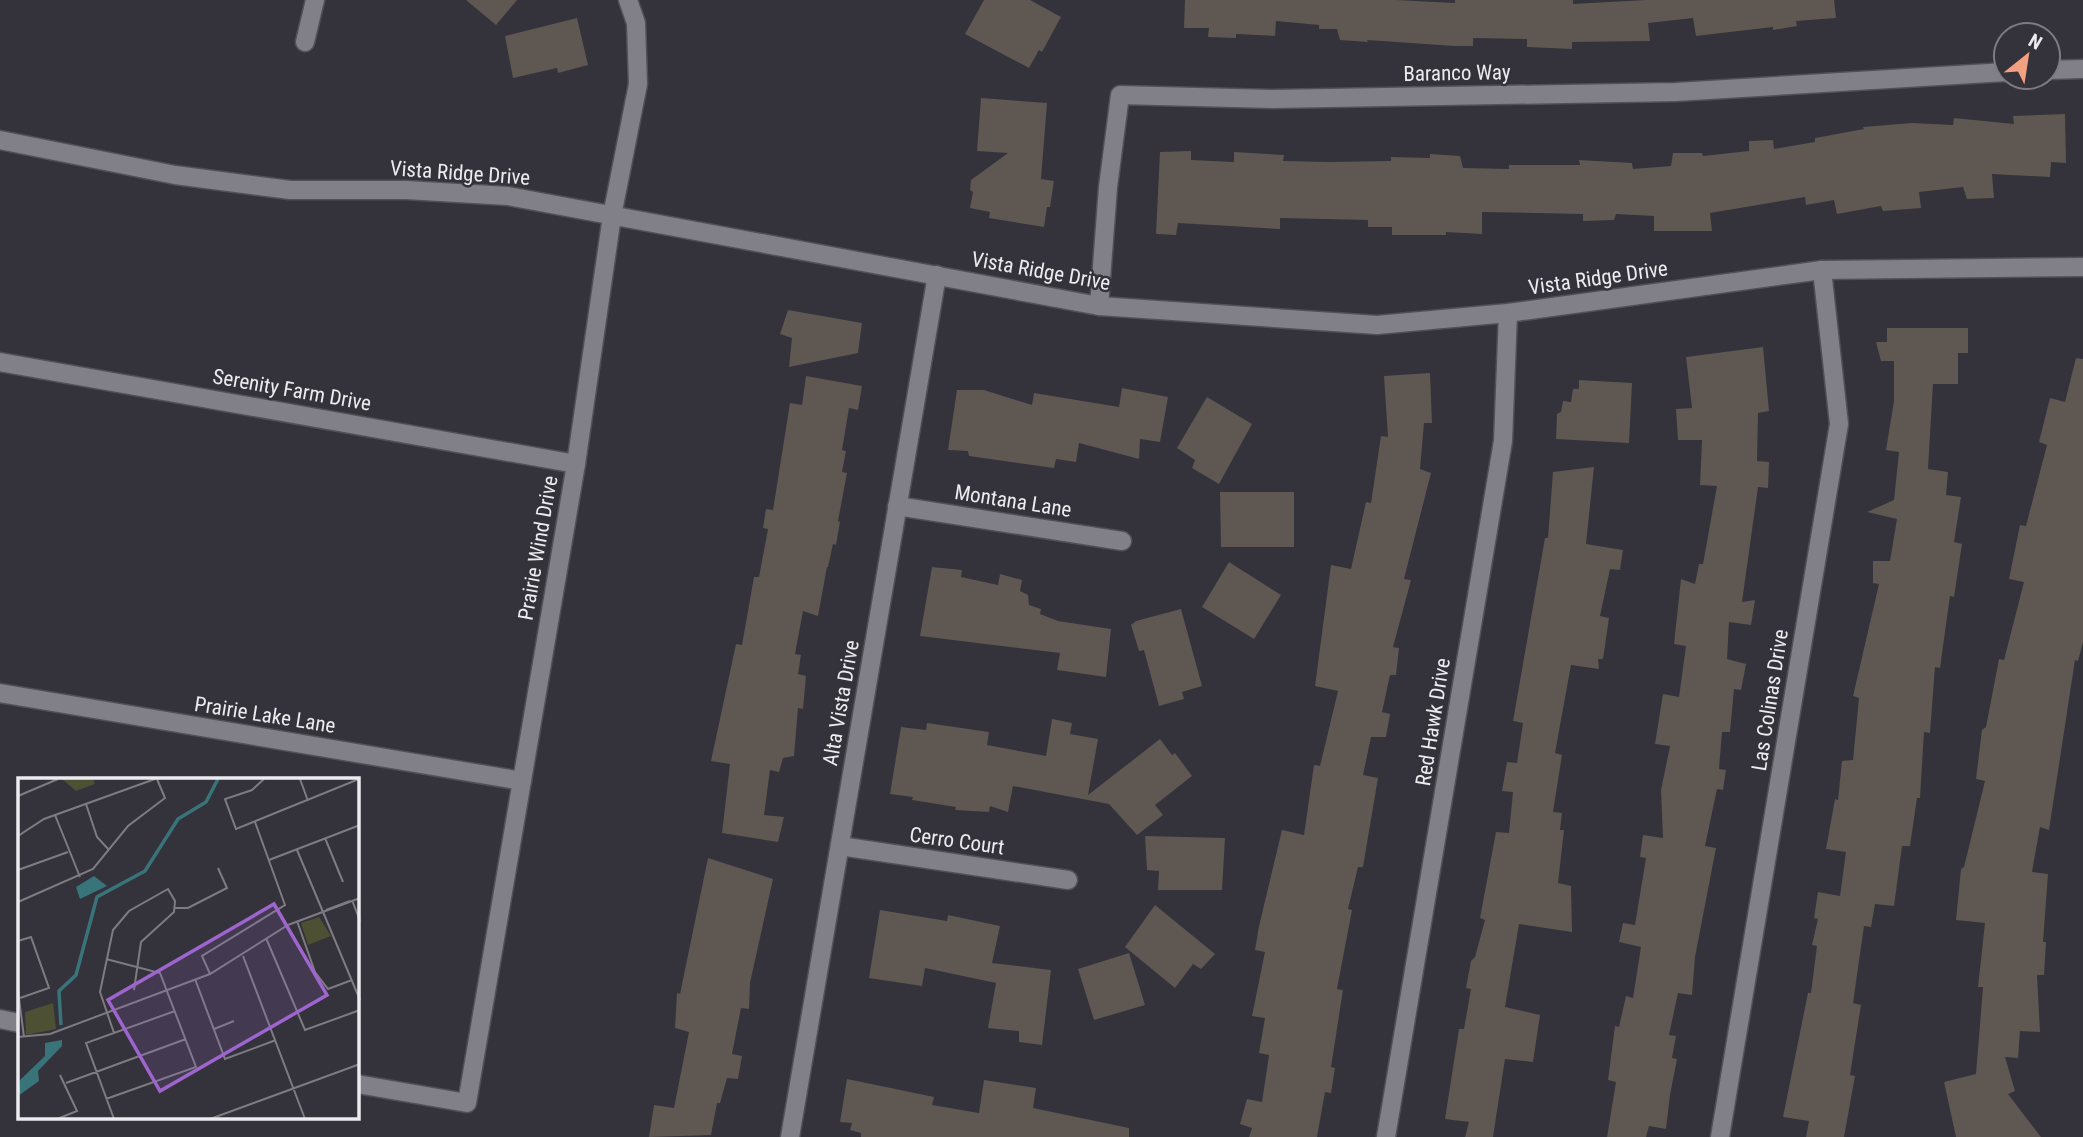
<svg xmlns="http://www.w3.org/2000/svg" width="2083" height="1137" font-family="'Roboto Condensed',sans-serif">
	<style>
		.building { fill: #5e5752 }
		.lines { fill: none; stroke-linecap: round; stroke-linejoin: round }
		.minor-casing { stroke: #525057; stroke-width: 21 }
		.minor { stroke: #817f87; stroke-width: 18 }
		.labels { text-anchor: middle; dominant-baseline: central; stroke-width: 5; stroke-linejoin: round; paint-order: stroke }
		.street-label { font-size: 21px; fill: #ecebef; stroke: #34323a }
		.inset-river { fill: none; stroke: #39747b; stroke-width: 3.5 }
		.inset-road { fill: none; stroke: #7e7c82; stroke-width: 2 }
		.view { fill: #9d65cd; fill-opacity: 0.15; stroke: #9d65cd; stroke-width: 3.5 }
		.inset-edge { fill: none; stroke: #ecebef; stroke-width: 3.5 }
	</style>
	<rect width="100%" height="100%" fill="#34323a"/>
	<g class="building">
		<polygon points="466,0 517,0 496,25"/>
		<polygon points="984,0 1030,0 1061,17 1042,52 1039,50 1029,68 965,34"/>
		<polygon points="1185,0 1396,0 1455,3 1455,0 1573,0 1573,4 1646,0 1834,0 1836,18 1796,21 1797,26 1773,30 1773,27 1696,36 1693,18 1648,23 1650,41 1572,42 1572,49 1527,47 1527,39 1473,38 1473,46 1454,46 1367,40 1368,42 1340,40 1337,29 1319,29 1319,25 1276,21 1275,36 1236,34 1236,38 1208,37 1209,28 1184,28"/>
		<polygon points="577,18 588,65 558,73 557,68 513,78 505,36"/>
		<polygon points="981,98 1047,103 1041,179 1054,181 1050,207 1047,207 1044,227 989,218 990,212 970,208 973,192 970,190 971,180 1008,153 977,151"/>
		<polygon points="2065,114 2066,163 2051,162 2050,177 1992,174 1994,198 1967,199 1963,187 1919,192 1921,208 1883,211 1881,206 1837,214 1834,200 1806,205 1805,197 1710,213 1712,231 1654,231 1654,216 1616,214 1614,220 1583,221 1583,214 1482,212 1482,234 1446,232 1446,235 1392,235 1392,227 1368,227 1368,220 1280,218 1280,229 1178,223 1176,235 1156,234 1160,152 1191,151 1191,160 1234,162 1234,152 1284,155 1283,161 1329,162 1391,161 1391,157 1430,158 1430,154 1460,156 1463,168 1509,169 1509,165 1580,165 1579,160 1632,163 1633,169 1671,166 1673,153 1702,153 1703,156 1749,151 1749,141 1773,140 1774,149 1815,142 1815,138 1864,129 1863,127 1912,123 1953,125 1954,118 2014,124 2013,116"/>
		<polygon points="788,310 862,323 858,353 789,367 792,338 780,334"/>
		<polygon points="1887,328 1968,328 1968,353 1958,353 1958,384 1933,384 1928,469 1948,472 1946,495 1961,497 1954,542 1962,544 1954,597 1950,596 1940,668 1935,667 1930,733 1924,732 1920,798 1917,798 1910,846 1902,846 1894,906 1875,904 1871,927 1864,926 1853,1003 1861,1005 1850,1075 1855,1076 1844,1137 1806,1137 1809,1121 1783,1117 1808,993 1811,993 1817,946 1812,945 1818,919 1814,918 1818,892 1840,896 1846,852 1826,849 1835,799 1838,800 1842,761 1853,760 1859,698 1853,696 1879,584 1873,583 1873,561 1890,561 1897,519 1867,512 1894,500 1899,452 1886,450 1894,401 1894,361 1881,361 1876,342 1887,342"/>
		<polygon points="1763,347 1769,411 1758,413 1757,461 1769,462 1768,488 1758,487 1742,602 1755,600 1751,625 1729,622 1727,659 1746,664 1741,690 1734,689 1730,732 1722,732 1719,769 1726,770 1723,790 1717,789 1705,846 1716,848 1695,957 1692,995 1678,993 1669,1035 1676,1036 1672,1058 1677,1059 1670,1095 1666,1129 1649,1126 1646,1137 1607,1137 1616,1082 1608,1080 1615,1026 1619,1027 1626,996 1633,998 1641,947 1619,942 1623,923 1635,925 1646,858 1640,857 1643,835 1663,838 1661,790 1670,746 1655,744 1663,694 1679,697 1686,646 1674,644 1681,579 1695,584 1699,564 1703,564 1717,486 1700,485 1702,440 1678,440 1676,409 1692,408 1686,357"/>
		<polygon points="2076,358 2083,359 2083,642 2078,661 2075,660 2049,830 2040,827 2032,872 2048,874 2043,942 2046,942 2044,975 2037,975 2040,1032 2020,1031 2018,1058 2005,1057 2015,1091 2008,1094 2041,1137 1956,1137 1944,1082 1976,1074 1983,987 1978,987 1985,923 1956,920 1961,869 1964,867 1985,781 1976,779 1982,730 1986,727 1999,659 2004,660 2024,582 2009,579 2020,525 2026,526 2047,445 2039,442 2050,398 2065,402"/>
		<polygon points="1430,373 1432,423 1424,423 1420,469 1431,473 1404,579 1411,580 1393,647 1399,648 1396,675 1390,675 1382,712 1390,714 1386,737 1371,737 1363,775 1378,778 1363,867 1358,867 1348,909 1352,910 1337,989 1343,990 1331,1067 1335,1068 1331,1093 1325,1092 1317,1137 1249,1137 1252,1128 1240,1124 1247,1099 1262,1102 1269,1055 1259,1053 1265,1018 1252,1016 1265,952 1255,950 1259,926 1282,830 1304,835 1314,765 1320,766 1338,691 1315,686 1331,565 1351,569 1366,502 1371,503 1381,436 1388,437 1384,376"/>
		<polygon points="806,376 862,386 858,410 849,408 842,450 846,451 842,472 847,473 838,521 840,522 836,545 833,544 828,567 827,567 818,616 803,611 795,654 801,655 798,674 806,676 803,709 798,708 794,756 783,758 779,772 770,770 764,815 784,817 778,842 722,833 730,764 711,761 736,644 742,645 754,577 759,577 768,529 763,528 766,509 773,510 790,403 802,405"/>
		<polygon points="1579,380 1632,383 1629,443 1556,439 1557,414 1561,412 1563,401 1571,402 1573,389 1579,389"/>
		<polygon points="1122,388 1168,397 1160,442 1140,439 1139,459 1079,443 1076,462 1056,459 1054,468 969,456 968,451 948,450 957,390 984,390 1032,405 1034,393 1119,407"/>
		<polygon points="1207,397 1252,424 1219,484 1192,468 1195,460 1177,448"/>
		<polygon points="1594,467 1586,544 1623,550 1620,570 1610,569 1600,616 1609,618 1603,659 1598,659 1599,669 1571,665 1555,753 1562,755 1553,812 1562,813 1560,830 1564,830 1558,883 1571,886 1572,932 1519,924 1505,1007 1540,1015 1533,1062 1505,1059 1493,1137 1465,1137 1469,1122 1445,1119 1459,1029 1464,1029 1471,989 1466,988 1471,961 1475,957 1485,920 1480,918 1496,832 1509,833 1513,792 1502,791 1507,762 1517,763 1523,723 1513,721 1545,538 1548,538 1553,472"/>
		<polygon points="1220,492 1294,492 1294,547 1221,547"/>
		<polygon points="1229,562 1281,595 1254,639 1202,607"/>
		<polygon points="932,567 962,570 961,577 998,585 1000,574 1022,580 1020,591 1028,595 1029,605 1041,609 1040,614 1058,621 1111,629 1106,677 1057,670 1060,653 920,636"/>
		<polygon points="1181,609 1202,686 1182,692 1184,699 1159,706 1144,650 1139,651 1131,625 1136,621"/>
		<polygon points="1052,719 1072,723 1070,734 1098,739 1088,795 1160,739 1172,755 1175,753 1192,776 1155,805 1163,815 1137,835 1109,804 1013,786 1008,812 990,806 989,812 955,810 956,807 912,800 913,797 890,794 901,727 926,730 927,723 989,732 987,745 1046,756"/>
		<polygon points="1145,836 1225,838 1222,890 1158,890 1159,871 1147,870"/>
		<polygon points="708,858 773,879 750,983 749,1009 741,1008 732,1054 742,1056 738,1079 727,1078 720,1103 717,1103 711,1135 649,1137 654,1105 674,1108 689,1032 675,1028 677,993 680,994"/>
		<polygon points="1155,905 1215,954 1201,969 1193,964 1175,988 1125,947"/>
		<polygon points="880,910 947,921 948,915 1000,926 992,963 1051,970 1042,1045 1019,1042 1019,1031 988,1028 996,983 925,968 922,986 869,978"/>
		<polygon points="1129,953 1145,1005 1094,1020 1078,969"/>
		<polygon points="847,1079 934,1097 932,1105 979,1113 984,1080 1036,1088 1033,1108 1129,1128 1129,1137 861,1137 861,1133 850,1130 852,1123 840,1122"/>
	</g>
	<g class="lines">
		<defs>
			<g id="minor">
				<polyline points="305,42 315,0"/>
				<polyline points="2048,70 2083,69"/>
				<polyline points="0,140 175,175 290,190 406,190 508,196 1099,306 1377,325 1508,313 1822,270 2083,267"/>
				<polyline points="1099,306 1108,187 1120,95 1273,99 1676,92 2006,72"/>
				<polyline points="0,362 576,464"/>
				<polyline points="897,506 1122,541"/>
				<polyline points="0,693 522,781"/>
				<polyline points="840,846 1068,880"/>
				<polyline points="0,1019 19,1023"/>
				<polyline points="357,1084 467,1103 576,464 612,216 638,84 636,23 628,0"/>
				<polyline points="790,1137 937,275"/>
				<polyline points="1386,1137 1503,441 1508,313"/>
				<polyline points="1720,1137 1839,424 1822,270"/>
			</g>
		</defs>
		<use href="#minor" class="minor-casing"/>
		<use href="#minor" class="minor"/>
	</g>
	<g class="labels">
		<g class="street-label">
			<text transform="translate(1457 73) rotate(-1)">Baranco Way</text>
			<text transform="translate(460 173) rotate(4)">Vista Ridge Drive</text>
			<text transform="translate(1041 271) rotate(10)">Vista Ridge Drive</text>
			<text transform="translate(1598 278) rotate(-8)">Vista Ridge Drive</text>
			<text transform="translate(292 390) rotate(10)">Serenity Farm Drive</text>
			<text transform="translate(1013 501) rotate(9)">Montana Lane</text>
			<text transform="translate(538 548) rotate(-80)">Prairie Wind Drive</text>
			<text transform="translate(1770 700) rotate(-81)">Las Colinas Drive</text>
			<text transform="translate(841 703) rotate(-80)">Alta Vista Drive</text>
			<text transform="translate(265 715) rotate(9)">Prairie Lake Lane</text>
			<text transform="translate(1433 722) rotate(-81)">Red Hawk Drive</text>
			<text transform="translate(957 841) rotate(8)">Cerro Court</text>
		</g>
	</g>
	<g transform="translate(18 778)">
		<rect width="341" height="341" fill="#34323a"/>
		<path d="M44,1H75L77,6L58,13ZM301,139L313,158L290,167L283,145ZM35,225L38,251L8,257L7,234Z" fill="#4d5033"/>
		<path d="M76,98L89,108L62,121L58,109ZM44,262V268L20,293L21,303L0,318L2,302L27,278V265Z" fill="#39747b"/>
		<path class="inset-river" d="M43,247L41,213L58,197L79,119L127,93L160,41L188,24L200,1"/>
		<path class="inset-road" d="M246,1L234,12L207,21L218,51L341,1M282,1L290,23M0,18L40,1M68,26L79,59L91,72M37,37L62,99M0,58L26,41L137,1M307,60L325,104M279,72L342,222M251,82L342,47M0,92L50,74M334,122L342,143M0,124L75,91L110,48L147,20L139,1M157,130H170L209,110L200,90M308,132L332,123M279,143L297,194L310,211L334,202M248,160L287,252L342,232M0,163L13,159L31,210L2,220M225,178L287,341M192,196L184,178L267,127L237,44M177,201L207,281L258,262M0,213L6,259M196,251L216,243M96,255L82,214L95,152L111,133L150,111L157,123L156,134L123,164L116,212M0,259L32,256L192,196L270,147L342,120M48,305L168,261M88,321L178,289L142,195L88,181M39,341L59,333L42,297M96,341L68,265L157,233M192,341L342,286"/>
		<path class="view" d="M256,126L309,217L142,313L90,222Z"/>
		<rect width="341" height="341" class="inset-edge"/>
	</g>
	<g transform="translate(2027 56) rotate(30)"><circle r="33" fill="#34323a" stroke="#7e7c82" stroke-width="2"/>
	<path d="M0-5L12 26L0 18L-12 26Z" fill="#f2a080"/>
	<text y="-10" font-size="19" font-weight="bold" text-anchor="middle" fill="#ecebef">N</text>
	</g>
</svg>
